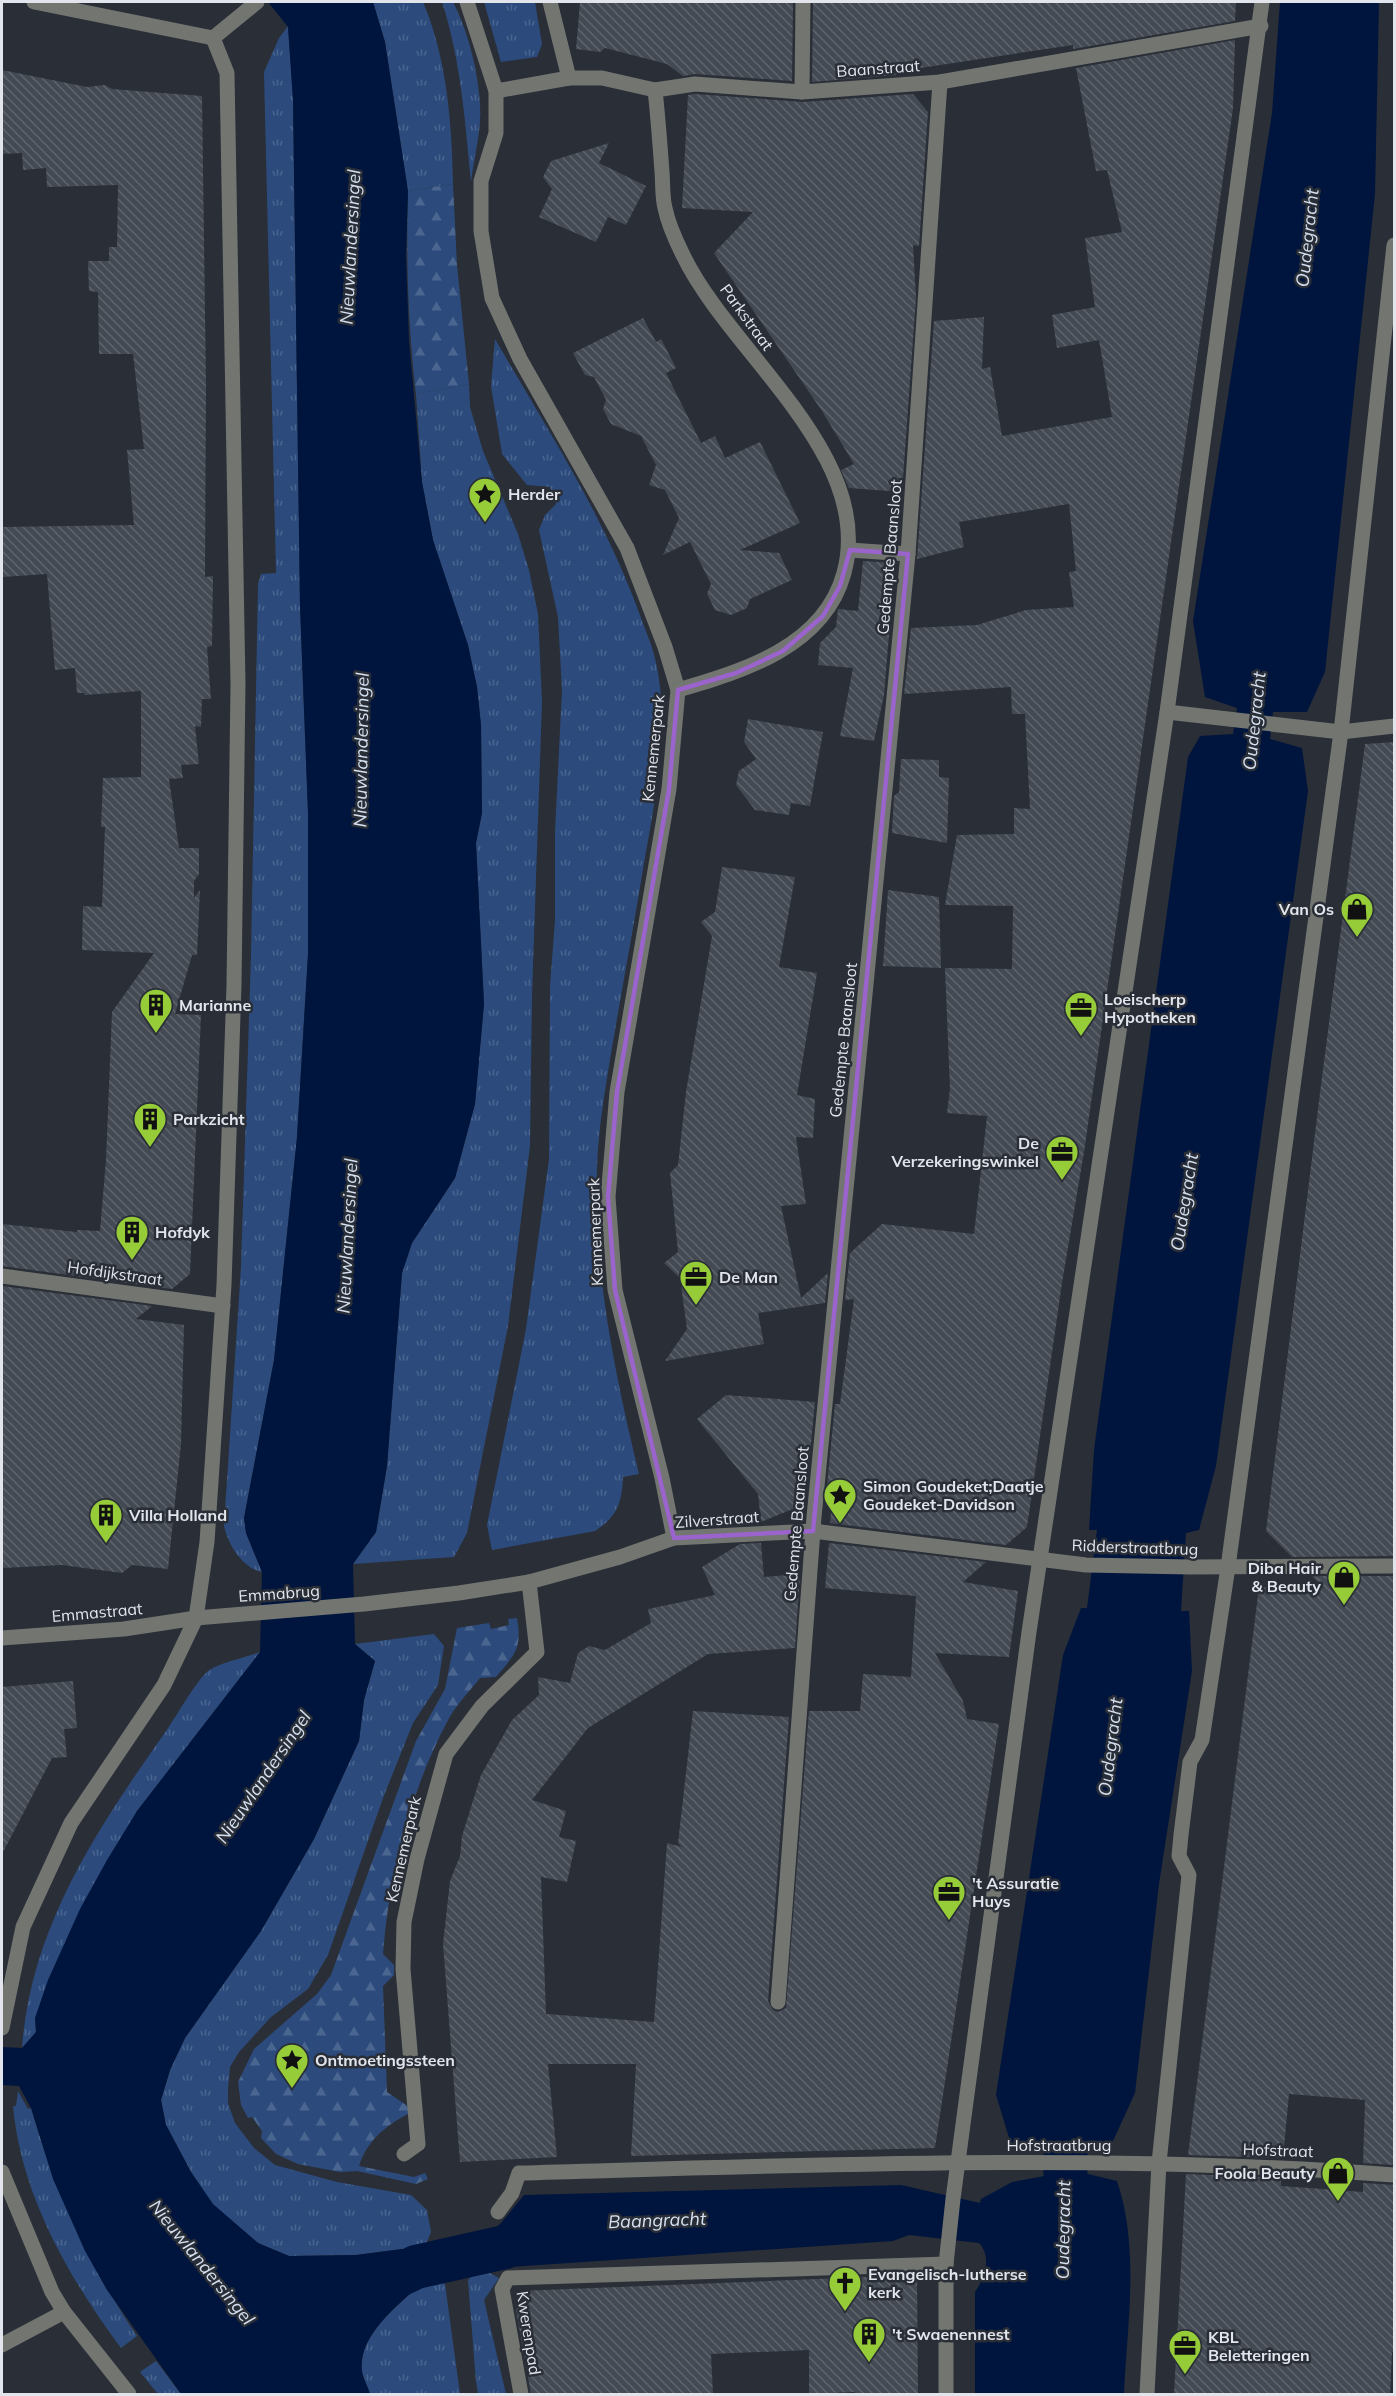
<svg xmlns="http://www.w3.org/2000/svg" width="1396" height="2396" font-family="Mulish,sans-serif">
	<style>
		.grass { fill: url(#grass-tufts) }
		.forest { fill: url(#forest-firs) }
		.water { fill: #00153d }
		.lines { fill: none; stroke-linecap: round; stroke-linejoin: round }
		.canal { stroke: #00153d; stroke-width: 44 }
		.building { fill: url(#building-back-hatch) }
		.minor { stroke: #727570; stroke-width: 15 }
		.marked { fill: none; stroke: #9a64cc; stroke-width: 4.5; stroke-linejoin: round }
		.labels { text-anchor: middle; dominant-baseline: central; stroke-width: 5; stroke-linejoin: round; paint-order: stroke }
		.street-label { font-size: 16px; fill: #e2e5eb; stroke: #292e37 }
		.poi-label { font-size: 16px; font-weight: bold; fill: #e2e5eb; stroke: #292e37; text-anchor: start }
		.water-label { font-size: 18px; font-style: italic; fill: #d5e0f1; stroke: #292e37 }
	</style>
	<defs>
		<pattern id="grass-tufts" width="24" height="20" patternUnits="userSpaceOnUse" patternTransform="scale(1.5)"><rect width="24" height="20" fill="#2c4b7c"/><path d="M3 7l-1-3M5 7V3M7 7l1-3M15 17l-1-3M17 17v-4M19 17l1-3" fill="none" stroke="#4a658f"/></pattern>
		<pattern id="forest-firs" width="22" height="20" patternUnits="userSpaceOnUse" patternTransform="scale(1.5)"><rect width="22" height="20" fill="#2c4b7c"/><path d="M5 1l3.5 6h-7zM16 11l3.5 6h-7z" fill="#4a658f"/></pattern>
		<pattern id="building-back-hatch" width="6" height="6" patternUnits="userSpaceOnUse" patternTransform="scale(1.5)"><rect width="6" height="6" fill="#444a53"/><path d="M-1 5l2 2M0 0l6 6M5-1l2 2" fill="none" stroke="#5f646c"/></pattern>
	</defs>
	<rect width="100%" height="100%" fill="#292e37"/>
	<g class="grass">
		<path d="M373,2H423C447,58 452,124 453,184L408,191L385,42Z"/>
		<path d="M442,2H453C468,31 478,71 480,104C482,129 474,157 471,182C465,121 461,61 442,2Z"/>
		<polygon points="484,2 535,2 542,44 537,57 501,62"/>
		<path d="M288,26L293,100L300,606L308,813V954L297,1137L274,1360L244,1518L246,1533L262,1572C242,1568 228,1544 224,1526L241,1267L251,955L258,584L261,574L276,573L264,72L279,38Z"/>
		<path d="M495,339C547,429 606,519 641,618C646,632 653,647 656,663C670,724 655,802 644,863C631,944 615,1024 603,1104C584,1228 610,1354 639,1474L623,1477C622,1503 617,1517 595,1531L492,1550L487,1525L526,1329L549,1159L550,986L555,920V832L562,690L558,617L539,530L545,515L556,504L550,487L527,485L502,454L491,386Z"/>
		<polygon points="469,384 470,407 483,451 518,534 529,570 538,614 542,702 532,995 530,1146 508,1326 467,1533 454,1557 353,1564 376,1532 387,1466 402,1273 412,1243 455,1178 475,1104 484,1004 476,843 482,813 481,725 477,687 468,645 433,540 422,482 416,394"/>
		<polygon points="434,1634 444,1646 438,1685 413,1723 383,1798 328,1955 308,1989 271,2017 239,2052 230,2067 228,2089 228,2103 235,2123 254,2148 275,2165 337,2182 411,2195 427,2210 431,2232 423,2251 402,2249 356,2255 289,2256 258,2243 213,2205 191,2172 166,2125 161,2100 170,2070 185,2038 261,1931 314,1839 359,1741 364,1700 375,1661 355,1644"/>
		<path d="M260,1652L137,1811L35,2018L36,2032L22,2048C31,1926 98,1828 166,1731C176,1717 196,1681 208,1671C218,1663 247,1657 260,1652Z"/>
		<path d="M18,2091L28,2109L31,2108C56,2193 88,2263 137,2336L121,2348C69,2278 21,2195 13,2106H16Z"/>
		<polygon points="486,2271 499,2278 484,2300 506,2394 478,2394 476,2382 468,2280 474,2273"/>
		<path d="M430,2275L438,2278L445,2284L460,2394H370C368,2387 364,2380 362,2372C357,2332 405,2301 430,2275Z"/>
		<polygon points="156,2361 181,2394 158,2394 140,2372"/>
	</g>
	<g class="forest">
		<path d="M453,184L457,265L469,384L416,394C408,326 406,259 408,191Z"/>
		<path d="M517,1618C522,1649 516,1653 496,1677L480,1678C469,1692 455,1706 447,1722C410,1792 389,1875 383,1954L394,1965V1975L383,1986L387,2092L409,2107L408,2114C385,2126 367,2141 359,2166L414,2177L425,2173L428,2179L416,2184L357,2171L340,2172L298,2164L276,2154L261,2138L262,2131L252,2117L248,2118L241,2105L238,2082L254,2049L317,1994L331,1975L416,1741L445,1689L457,1628L489,1623L491,1629L509,1625L508,1619Z"/>
	</g>
	<g class="water">
		<path d="M268,2H373L385,42L408,191L406,256L409,341L422,482L433,540L468,645L477,687L481,725L482,813L476,843L484,1004L475,1104L455,1178L412,1243L402,1273L387,1466L376,1532L353,1564L355,1644L375,1661L364,1700L359,1741L314,1839L261,1931L185,2038L170,2070L161,2100L166,2125L191,2172L213,2204L258,2243L289,2256L356,2255L402,2249L423,2251L430,2275C405,2301 357,2332 362,2372C364,2380 368,2387 370,2394H181L107,2290L85,2251L53,2179L31,2108L19,2086L2,2085V2047L22,2048L36,2032L35,2018L48,1980L80,1909L107,1860L137,1811L260,1652L262,1572L246,1533L244,1518L274,1360L297,1137L308,954V813L300,606L293,100L288,27Z"/>
		<path d="M1280,2H1379L1375,194L1325,672L1307,712H1273L1270,739L1302,748L1308,791L1216,1466L1199,1530L1186,1533L1181,1611H1189L1192,1671L1159,1884L1135,2093L1113,2141C1077,2149 1048,2149 1011,2144L996,2095L1063,1655L1081,1608H1087L1097,1530H1089L1094,1450L1188,757L1200,736L1233,734L1237,708L1205,697L1193,621L1272,113Z"/>
		<path d="M1084,2173L1117,2181C1140,2249 1127,2324 1124,2394H975V2292C985,2278 992,2257 979,2243L909,2235L893,2241L510,2267L495,2261L488,2239L524,2195L901,2185L980,2203L981,2199L1012,2182L1050,2175Z"/>
	</g>
	<g class="lines">
		<g class="canal">
			<polyline points="1065,2234 1066,2091"/>
			<polyline points="372,2288 416,2267 505,2247 544,2224"/>
		</g>
	</g>
	<g class="building">
		<polygon points="580,2 793,3 792,81 695,74 683,76 667,64 605,48 600,52 576,49"/>
		<polygon points="813,2 1236,2 1235,21 1073,49 1073,45 894,72 897,75 812,82"/>
		<polygon points="1235,40 1233,108 1084,1152 1062,1283 1027,1527 1006,1545 830,1523 833,1494 826,1496 835,1404 840,1404 854,1299 845,1300 850,1253 882,1224 974,1234 987,1116 947,1113 950,1089 945,968 1012,969 1013,906 945,905 957,835 1014,834 1014,808 1030,809 1025,714 1012,714 1011,687 904,694 911,628 977,625 1026,610 1074,607 1069,572 1076,571 1069,504 959,522 964,547 917,559 934,321 984,317 982,369 990,367 1002,436 1112,417 1099,340 1057,348 1052,315 1095,307 1085,238 1122,232 1107,170 1096,171 1076,68"/>
		<polygon points="2,70 87,87 105,85 112,89 202,96 206,384 205,577 213,576 212,646 207,647 211,699 202,699 201,727 195,726 199,764 181,765 183,778 169,779 179,848 199,848 199,874 194,881 194,898 200,890 197,955 192,955 175,1014 201,1015 190,1274 172,1289 2,1266 2,1224 77,1232 77,1230 100,1231 106,1160 112,1012 154,953 82,950 83,906 102,907 105,827 101,827 103,778 141,777 141,691 84,695 85,693 77,693 75,668 55,670 47,574 2,577 2,527 134,525 127,450 144,449 133,354 99,354 98,292 89,291 88,261 109,261 109,247 117,247 118,185 47,187 46,168 23,170 22,153 2,154"/>
		<polygon points="695,94 803,102 913,94 928,112 919,246 913,245 916,298 902,492 849,488 841,470 854,464 822,411 714,253 753,212 682,208 688,95"/>
		<polygon points="609,143 599,163 646,186 626,225 608,217 596,242 539,217 552,189 543,177 551,161"/>
		<polygon points="643,318 656,342 661,339 676,368 666,373 701,443 715,436 725,458 760,442 800,523 740,550 779,553 792,580 750,599 747,608 731,615 715,610 707,594 711,584 690,542 663,555 679,518 665,490 649,485 656,465 641,436 611,424 603,409 606,400 594,377 585,375 573,353"/>
		<polygon points="863,561 895,563 884,695 874,741 840,736 853,668 818,665 820,643 836,627 838,609 858,611"/>
		<polygon points="748,719 823,732 810,806 791,803 789,815 755,810 736,785 739,771 756,759 744,742"/>
		<polygon points="1395,742 1395,1556 1292,1557 1266,1531 1320,1093 1365,744"/>
		<polygon points="901,759 939,760 939,777 949,778 947,843 892,833 894,796 899,792"/>
		<polygon points="722,867 795,877 779,967 817,973 797,1095 815,1099 813,1138 796,1137 806,1204 781,1206 801,1298 828,1273 825,1303 758,1313 764,1344 665,1361 687,1329 680,1278 664,1263 678,1252 670,1173 678,1165 686,1092 712,936 701,922 715,912"/>
		<polygon points="888,890 939,897 941,968 883,966"/>
		<polygon points="2,1286 152,1306 136,1319 184,1325 181,1444 168,1569 132,1565 122,1573 62,1565 2,1568"/>
		<polygon points="726,1395 815,1402 805,1504 761,1522 758,1494 697,1419"/>
		<polygon points="761,1543 764,1577 800,1574 795,1648 708,1654 588,1728 532,1800 566,1811 559,1837 576,1841 567,1882 541,1877 546,2014 654,2022 667,1843 682,1847 678,1843 693,1711 789,1717 768,2001 773,2010 778,2012 786,2008 809,1711 860,1711 863,1674 911,1677 916,1596 825,1588 829,1543 986,1562 963,1582 1018,1591 1009,1657 935,1653 963,1701 967,1719 999,1724 935,2148 631,2156 636,2064 548,2064 557,2157 460,2162 443,1944 450,1881 460,1856 462,1836 481,1775 512,1720 539,1695 538,1677 570,1683 578,1653 589,1646 605,1650 651,1623 648,1609 715,1595 702,1567 740,1544"/>
		<polygon points="1312,1576 1395,1576 1395,2165 1363,2163 1365,2100 1289,2094 1283,2158 1188,2155 1259,1587 1324,1588"/>
		<polygon points="73,1681 77,1728 64,1729 67,1757 52,1758 2,1854 2,1687"/>
		<polygon points="1186,2174 1281,2178 1281,2186 1363,2192 1363,2183 1395,2185 1395,2352 1392,2352 1390,2394 1174,2394"/>
		<polygon points="917,2275 918,2394 855,2394 855,2392 809,2394 809,2350 711,2354 713,2394 531,2394 516,2310 519,2305 519,2291"/>
	</g>
	<g class="lines">
		<g class="minor">
			<polyline points="34,2 213,38"/>
			<polyline points="467,2 496,91 496,133 481,181 481,231 492,298 520,359 627,548 665,647 678,690 669,789 617,1092 608,1197 615,1290 662,1478 674,1538"/>
			<polyline points="550,2 569,78"/>
			<polyline points="213,38 257,2"/>
			<path d="M655,90C658,117 660,144 662,172C663,183 662,197 665,208C668,223 676,241 683,255C729,352 876,455 844,573C824,647 743,671 678,690"/>
			<polyline points="496,91 569,78 602,78 655,90 695,84 802,92 940,82 1261,26"/>
			<polyline points="802,92 803,2"/>
			<polyline points="850,550 908,554"/>
			<polyline points="1167,712 1341,732 1394,726"/>
			<polyline points="2,1276 223,1306"/>
			<polyline points="2,1638 124,1629 196,1618 364,1604 459,1593 529,1582 620,1557 674,1538 813,1531 1086,1565 1190,1567 1394,1566"/>
			<polyline points="778,2002 814,1517 908,554 940,82"/>
			<polyline points="2,2028 23,1927 71,1823 164,1685 196,1618 207,1542 224,1285 234,985 238,684 227,73 213,38"/>
			<polyline points="404,2154 418,2144 403,1969 404,1922 417,1859 446,1754 482,1706 537,1652 529,1582"/>
			<polyline points="2,2172 52,2292 64,2312 129,2394"/>
			<path d="M498,2212L512,2193L519,2173C811,2165 1103,2153 1394,2175"/>
			<polyline points="2,2345 64,2312"/>
			<polyline points="521,2394 502,2289 508,2278 946,2264"/>
			<polyline points="946,2394 946,2264 953,2199 1029,1632 1167,712 1262,2"/>
			<polyline points="1147,2394 1159,2163 1189,1875 1179,1856 1181,1835 1190,1762 1202,1740 1228,1567 1341,732 1394,245"/>
		</g>
	</g>
	<path class="marked" d="M850,550L908,554L813,1531L674,1538L615,1290L608,1197L617,1092L669,789L678,690L736,673L783,651L823,616L840,586Z"/>
	<defs>
		<symbol id="sight-pin" viewBox="-11 -11 22 30"><path d="M0 17L-7.5 6A9.5 9.5 0 1 1 7.5 6Z" fill="#97cc39" stroke="#292e37"/><path d="M0-6L1.8-2.2L6-1.7L2.9 1.2L3.7 5.4L0 3.3L-3.7 5.4L-2.9 1.2L-6-1.7L-1.8-2.2Z" fill="#111"/></symbol>
		<symbol id="shop-pin" viewBox="-11 -11 22 30"><path d="M0 17L-7.5 6A9.5 9.5 0 1 1 7.5 6Z" fill="#97cc39" stroke="#292e37"/><path d="M-5-2.5h2.3a2.7 3.5 0 0 1 5.4 0H5L5.5 6h-11ZM-1.5-2.5h3a1.5 2.3 0 0 0-3 0Z" fill="#111"/></symbol>
		<symbol id="building-pin" viewBox="-11 -11 22 30"><path d="M0 17L-7.5 6A9.5 9.5 0 1 1 7.5 6Z" fill="#97cc39" stroke="#292e37"/><path d="M-4-6H4V6H1V3H-1V6H-4ZM-2.5-4.3h1.7v1.8h-1.7ZM.8-4.3h1.7v1.8H.8ZM-2.5-1h1.7V.8h-1.7ZM.8-1h1.7V.8H.8Z" fill="#111"/></symbol>
		<symbol id="office-pin" viewBox="-11 -11 22 30"><path d="M0 17L-7.5 6A9.5 9.5 0 1 1 7.5 6Z" fill="#97cc39" stroke="#292e37"/><path d="M-6-3h4V-5.5h4V-3h4V5H-6ZM-1-4.5V-3h2v-1.5ZM-6 0V1H6V0Z" fill="#111"/></symbol>
		<symbol id="church-pin" viewBox="-11 -11 22 30"><path d="M0 17L-7.5 6A9.5 9.5 0 1 1 7.5 6Z" fill="#97cc39" stroke="#292e37"/><path d="M-1.2-6h2.4v3.5h3.3v2.4h-3.3V6h-2.4V-.1h-3.3v-2.4h3.3Z" fill="#111"/></symbol>
	</defs>
	<g fill-rule="evenodd">
		<use href="#sight-pin" x="466" y="475" width="38" height="52"/>
		<use href="#shop-pin" x="1338" y="890" width="38" height="52"/>
		<use href="#building-pin" x="137" y="986" width="38" height="52"/>
		<use href="#office-pin" x="1062" y="989" width="38" height="52"/>
		<use href="#building-pin" x="131" y="1100" width="38" height="52"/>
		<use href="#office-pin" x="1043" y="1133" width="38" height="52"/>
		<use href="#building-pin" x="113" y="1213" width="38" height="52"/>
		<use href="#office-pin" x="677" y="1258" width="38" height="52"/>
		<use href="#sight-pin" x="821" y="1476" width="38" height="52"/>
		<use href="#building-pin" x="87" y="1496" width="38" height="52"/>
		<use href="#shop-pin" x="1325" y="1558" width="38" height="52"/>
		<use href="#office-pin" x="930" y="1873" width="38" height="52"/>
		<use href="#sight-pin" x="273" y="2041" width="38" height="52"/>
		<use href="#shop-pin" x="1319" y="2154" width="38" height="52"/>
		<use href="#church-pin" x="826" y="2264" width="38" height="52"/>
		<use href="#building-pin" x="850" y="2315" width="38" height="52"/>
		<use href="#office-pin" x="1166" y="2327" width="38" height="52"/>
	</g>
	<g class="labels">
		<g class="street-label">
			<text transform="translate(878 68) rotate(-4)">Baanstraat</text>
			<text transform="translate(747 317) rotate(54)">Parkstraat</text>
			<text transform="translate(889 557) rotate(-85)">Gedempte Baansloot</text>
			<text transform="translate(653 748) rotate(-84)">Kennemerpark</text>
			<text transform="translate(843 1040) rotate(-84)">Gedempte Baansloot</text>
			<text transform="translate(595 1232) rotate(-92)">Kennemerpark</text>
			<text transform="translate(115 1273) rotate(8)">Hofdijkstraat</text>
			<text transform="translate(717 1519) rotate(-4)">Zilverstraat</text>
			<text transform="translate(796 1524) rotate(-85)">Gedempte Baansloot</text>
			<text transform="translate(1135 1547) rotate(2)">Ridderstraatbrug</text>
			<text transform="translate(279 1593) rotate(-4)">Emmabrug</text>
			<text transform="translate(97 1612) rotate(-5)">Emmastraat</text>
			<text transform="translate(403 1849) rotate(-77)">Kennemerpark</text>
			<text x="1059" y="2145">Hofstraatbrug</text>
			<text transform="translate(1278 2150) rotate(2)">Hofstraat</text>
			<text transform="translate(529 2333) rotate(81)">Kwerenpad</text>
		</g>
		<g class="poi-label">
			<text x="508" y="494">Herder</text>
			<text x="1334" y="909" text-anchor="end">Van Os</text>
			<text x="1104" y="999">Loeischerp<tspan x="1104" dy="18">Hypotheken</tspan></text>
			<text x="179" y="1005">Marianne</text>
			<text x="173" y="1119">Parkzicht</text>
			<text x="1039" y="1143" text-anchor="end">De<tspan x="1039" dy="18">Verzekeringswinkel</tspan></text>
			<text x="155" y="1232">Hofdyk</text>
			<text x="719" y="1277">De Man</text>
			<text x="863" y="1486">Simon Goudeket;Daatje<tspan x="863" dy="18">Goudeket-Davidson</tspan></text>
			<text x="129" y="1515">Villa Holland</text>
			<text x="1321" y="1568" text-anchor="end">Diba Hair<tspan x="1321" dy="18">&amp; Beauty</tspan></text>
			<text x="972" y="1883">'t Assuratie<tspan x="972" dy="18">Huys</tspan></text>
			<text x="315" y="2060">Ontmoetingssteen</text>
			<text x="1315" y="2173" text-anchor="end">Foola Beauty</text>
			<text x="868" y="2274">Evangelisch-lutherse<tspan x="868" dy="18">kerk</tspan></text>
			<text x="892" y="2334">'t Swaenennest</text>
			<text x="1208" y="2337">KBL<tspan x="1208" dy="18">Beletteringen</tspan></text>
		</g>
		<g class="water-label">
			<text transform="translate(1307 238) rotate(-84)">Oudegracht</text>
			<text transform="translate(350 247) rotate(-87)">Nieuwlandersingel</text>
			<text transform="translate(1254 721) rotate(-84)">Oudegracht</text>
			<text transform="translate(361 750) rotate(-89)">Nieuwlandersingel</text>
			<text transform="translate(1184 1202) rotate(-81)">Oudegracht</text>
			<text transform="translate(347 1236) rotate(-87)">Nieuwlandersingel</text>
			<text transform="translate(1110 1747) rotate(-83)">Oudegracht</text>
			<text transform="translate(263 1777) rotate(-56)">Nieuwlandersingel</text>
			<text transform="translate(657 2220) rotate(-2)">Baangracht</text>
			<text transform="translate(1063 2230) rotate(-89)">Oudegracht</text>
			<text transform="translate(202 2262) rotate(51)">Nieuwlandersingel</text>
		</g>
	</g>
	<rect width="1396" height="2396" fill="none" stroke="#e2e5eb" stroke-width="6"/>
</svg>
